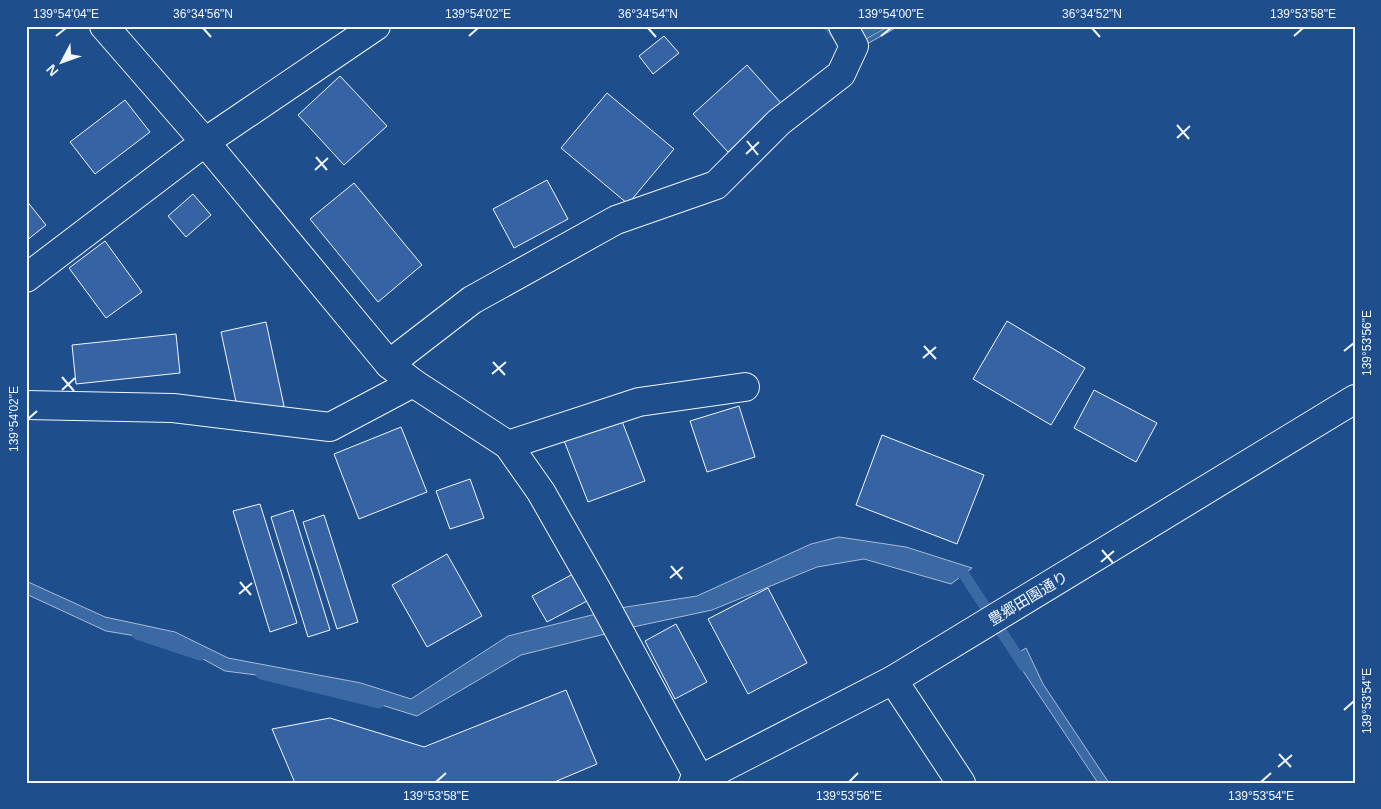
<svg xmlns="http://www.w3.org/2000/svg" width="1381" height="809" font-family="Helvetica,'Noto Sans JP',sans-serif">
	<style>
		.water { fill: #3b69a3; stroke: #a8bbd7 }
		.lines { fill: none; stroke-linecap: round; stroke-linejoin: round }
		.stream { stroke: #3b69a3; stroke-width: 11 }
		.building { fill: #3563a3; stroke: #f2f6ff }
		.minor-casing { stroke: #f2f6ff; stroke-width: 30 }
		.tertiary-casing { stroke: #f2f6ff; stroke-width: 30 }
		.minor { stroke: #1f4e8c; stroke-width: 28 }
		.tertiary { stroke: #1f4e8c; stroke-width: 28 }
		.ticks { fill: none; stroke: #f2f6ff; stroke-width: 2 }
		.labels { text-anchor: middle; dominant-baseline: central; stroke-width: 4; stroke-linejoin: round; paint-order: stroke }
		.street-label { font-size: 15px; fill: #f2f6ff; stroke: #1f4e8c }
		.neatline { fill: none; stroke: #f2f6ff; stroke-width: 2 }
		.ticks-label { font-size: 12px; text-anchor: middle; fill: #f2f6ff }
	</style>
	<rect width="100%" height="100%" fill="#1f4e8c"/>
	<g class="water">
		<polygon points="889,26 899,26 867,44 864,40"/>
		<polygon points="839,537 906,547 972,568 951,584 864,559 817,567 712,610 633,627 521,655 417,716 304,681 225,671 172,642 106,631 26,594 26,581 105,617 175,632 228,658 361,683 411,699 508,636 620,608 697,596 811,544"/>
		<polygon points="1026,648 1043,684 1109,783 1098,783 1013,656"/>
	</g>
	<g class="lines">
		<g class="stream">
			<polyline points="829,26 843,43 877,26"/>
			<polyline points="950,571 963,573 1024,666"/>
			<polyline points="137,634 200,655"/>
			<polyline points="261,674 379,703"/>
		</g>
	</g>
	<g class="building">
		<polygon points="664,36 679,53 653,74 639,56"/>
		<polygon points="747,65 781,103 728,152 693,114"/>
		<polygon points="340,76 387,126 344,165 298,115"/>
		<polygon points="607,93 674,149 628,204 561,148"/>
		<polygon points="125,100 150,132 95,174 70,142"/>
		<polygon points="547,180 568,219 514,248 493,209"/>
		<polygon points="354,183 422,265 378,302 310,219"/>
		<polygon points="193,194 211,215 186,237 168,216"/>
		<polygon points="26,200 46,225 26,241"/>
		<polygon points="105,241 142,292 106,318 69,268"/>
		<polygon points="1007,321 1085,368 1051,425 973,379"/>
		<polygon points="266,322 284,406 239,416 221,332"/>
		<polygon points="176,334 180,373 76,384 72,345"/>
		<polygon points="1094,390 1157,423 1136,462 1074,428"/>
		<polygon points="739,406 755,457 707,472 690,421"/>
		<polygon points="620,416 645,481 588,502 563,438"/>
		<polygon points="401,427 427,492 359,519 334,454"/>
		<polygon points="882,435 984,475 957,544 856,505"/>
		<polygon points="470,479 484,518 450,529 436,491"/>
		<polygon points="260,504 297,623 270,632 233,511"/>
		<polygon points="293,510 330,630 308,637 271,517"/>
		<polygon points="324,515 358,622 337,629 303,522"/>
		<polygon points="447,554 482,616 427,647 392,585"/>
		<polygon points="573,574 587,601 547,622 532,596"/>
		<polygon points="768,588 807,663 748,694 708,619"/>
		<polygon points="676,624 707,682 675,699 645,641"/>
		<polygon points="566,690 597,764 552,783 295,783 272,729 330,718 424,747"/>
	</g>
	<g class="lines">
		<defs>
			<g id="minor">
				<polyline points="104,26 205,142 389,364 413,383 508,445 541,492 598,592 700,780"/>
				<polyline points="26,278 205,142 376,26"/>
				<polyline points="389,364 472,300 616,220 716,185 779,122 841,74 854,46 843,26"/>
				<polyline points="26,405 173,408 330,427 413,383"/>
				<polyline points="508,445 639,402 745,387"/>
				<polyline points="893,680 961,783"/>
			</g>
			<polyline id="tertiary" points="693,783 893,680 1355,399"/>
		</defs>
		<use href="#minor" class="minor-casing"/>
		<use href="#tertiary" class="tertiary-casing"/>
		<use href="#minor" class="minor"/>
		<use href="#tertiary" class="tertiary"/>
	</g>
	<path class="ticks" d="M203,28L211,37M648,28L656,37M1092,28L1100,37M56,36L66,28M469,36L478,28M881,36L891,28M1294,36L1303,28M1177,125L1189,139M1177,138L1190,126M747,141L758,155M746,154L759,142M316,157L327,170M315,170L328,158M924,346L936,359M1344,351L1354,343M923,358L936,347M493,362L505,375M492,374L506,362M62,377L74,391M62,390L75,378M28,419L37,411M1102,550L1113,563M1101,562L1114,551M671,566L682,579M670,578L683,567M240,582L251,595M239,594L252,583M1344,710L1354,701M1279,754L1291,767M1278,767L1292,755M436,782L446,773M849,782L858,773M1261,782L1271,773"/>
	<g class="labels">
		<g class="street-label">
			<text transform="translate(1028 598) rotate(-31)">豊郷田園通り</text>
		</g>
	</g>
	<rect width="1381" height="809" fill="none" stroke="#1f4e8c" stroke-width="55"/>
	<g transform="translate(62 62) rotate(229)" stroke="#1f4e8c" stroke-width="4" paint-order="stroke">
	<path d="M0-4L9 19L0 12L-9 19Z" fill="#f2f6ff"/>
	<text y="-8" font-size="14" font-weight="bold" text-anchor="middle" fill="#f2f6ff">N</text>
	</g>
	<rect x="28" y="28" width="1326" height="754" class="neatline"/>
	<g class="ticks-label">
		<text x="66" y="18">139°54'04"E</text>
		<text x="203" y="18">36°34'56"N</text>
		<text x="478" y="18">139°54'02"E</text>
		<text x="648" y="18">36°34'54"N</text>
		<text x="891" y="18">139°54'00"E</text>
		<text x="1092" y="18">36°34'52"N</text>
		<text x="1303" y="18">139°53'58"E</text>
		<text transform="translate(1367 343) rotate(-90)" y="4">139°53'56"E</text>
		<text transform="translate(14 419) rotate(-90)" y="4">139°54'02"E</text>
		<text transform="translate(1367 701) rotate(-90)" y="4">139°53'54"E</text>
		<text x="436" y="800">139°53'58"E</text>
		<text x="849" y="800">139°53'56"E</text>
		<text x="1261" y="800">139°53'54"E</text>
	</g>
</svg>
